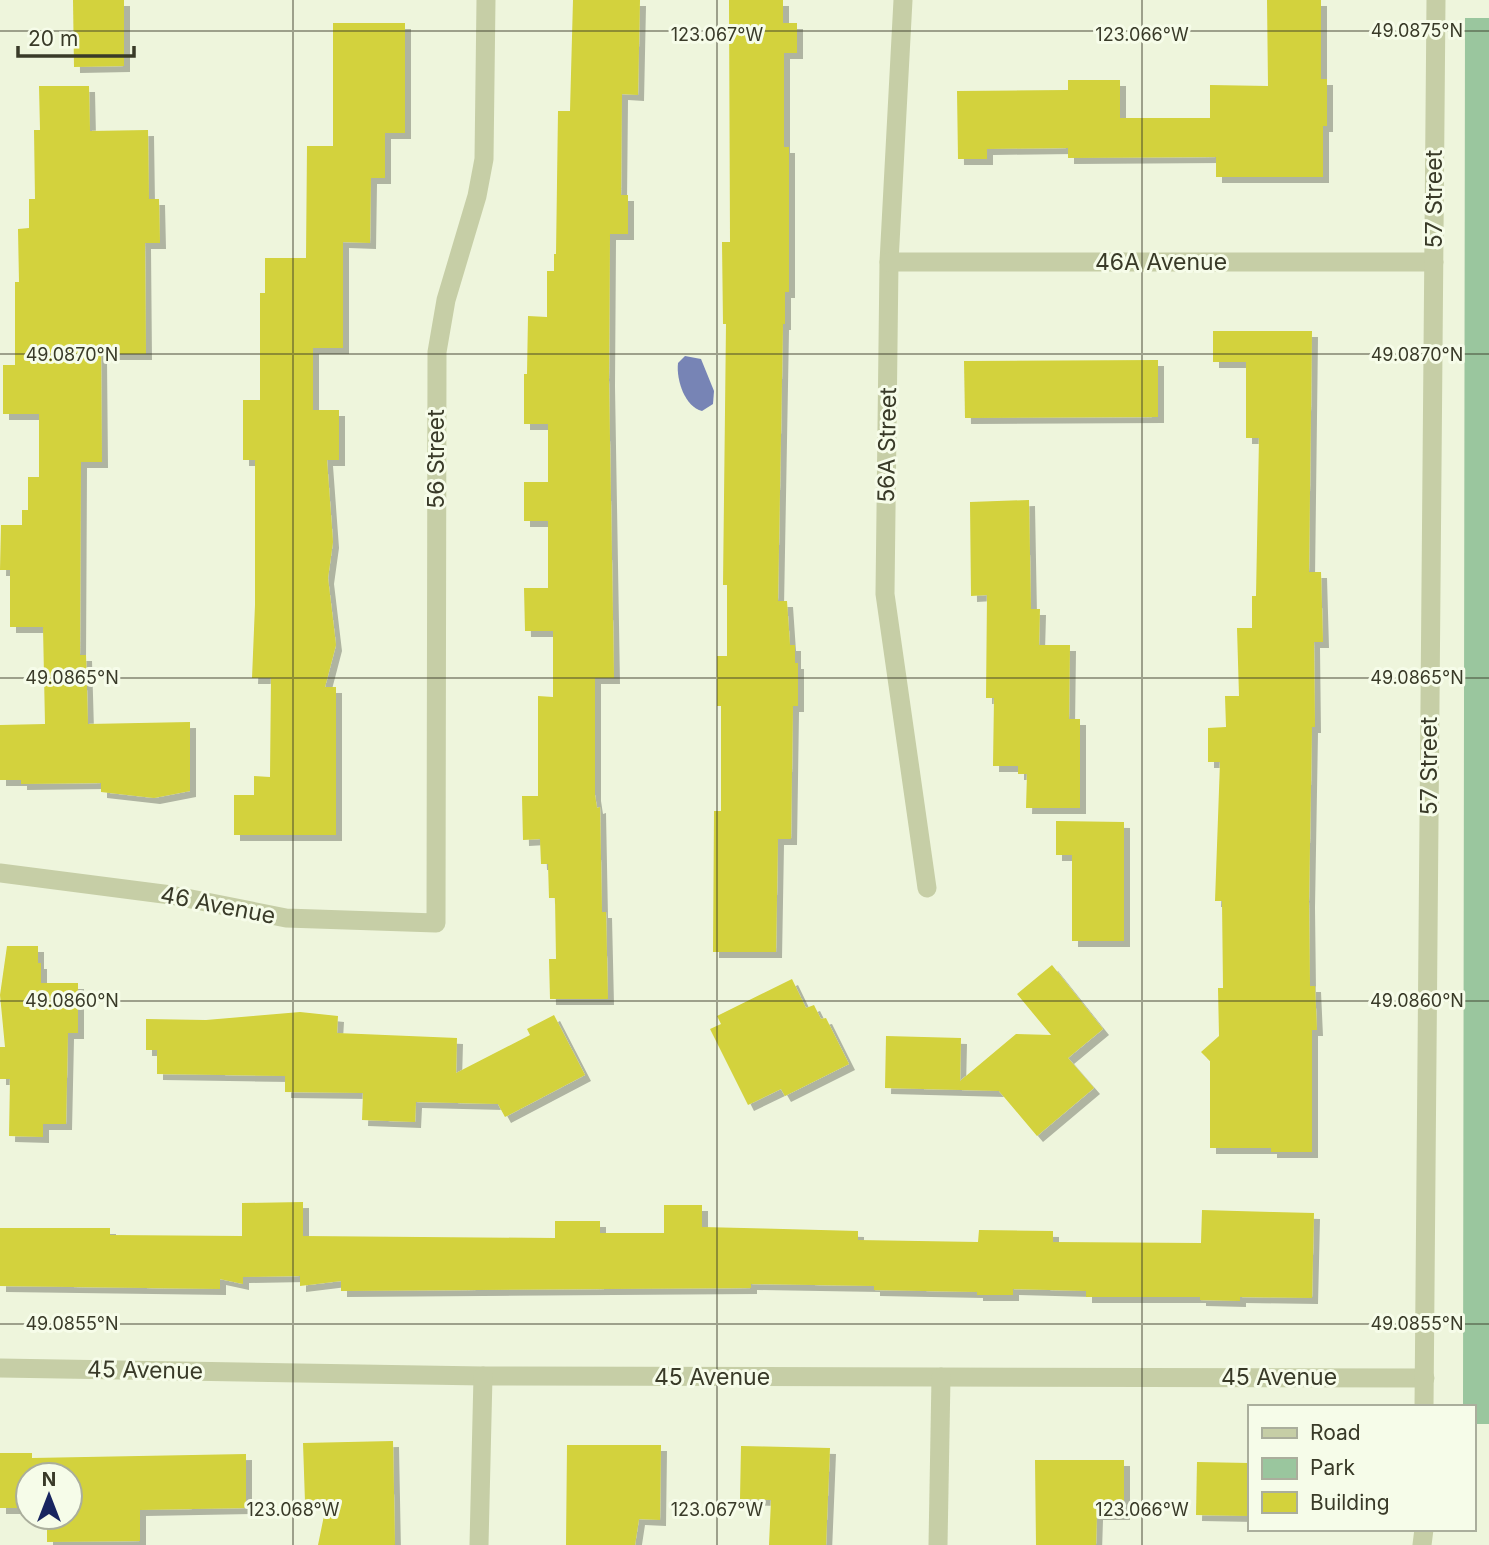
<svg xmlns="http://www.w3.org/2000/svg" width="1489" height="1545" font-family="Inter,sans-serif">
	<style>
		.green { fill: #9ac69e }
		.water { fill: #7784b5 }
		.building { fill: #d3d23c; filter: url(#shadow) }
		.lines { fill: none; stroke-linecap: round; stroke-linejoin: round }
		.minor { stroke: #c6cea6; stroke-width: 19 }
		.ticks { fill: none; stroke: #393a28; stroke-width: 2; stroke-opacity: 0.45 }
		.labels { text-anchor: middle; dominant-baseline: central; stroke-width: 6; stroke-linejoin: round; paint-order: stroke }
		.street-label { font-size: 23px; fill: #393a28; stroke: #f6fce9 }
		.ticks-label { font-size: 18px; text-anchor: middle; fill: #393a28; stroke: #f6fce9; stroke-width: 6; stroke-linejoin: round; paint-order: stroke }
	</style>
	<defs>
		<filter id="shadow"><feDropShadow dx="6" dy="6" stdDeviation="0" flood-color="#0004"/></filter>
	</defs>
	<rect width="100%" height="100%" fill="#eef5dc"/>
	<polygon class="green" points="1465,18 1489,18 1489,1424 1473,1424 1473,1407 1463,1407"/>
	<path class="water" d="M685,356L701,359L714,391L713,404L702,411C685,407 676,380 678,363Z"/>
	<g class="building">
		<polygon points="73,0 124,0 124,66 74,67"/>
		<polygon points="573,0 640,0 638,95 622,94 621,195 628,195 628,234 610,234 609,381 614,678 595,678 595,795 597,808 600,807 602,912 606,912 608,999 550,999 549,959 556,959 555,898 549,898 548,864 541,864 540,839 523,840 522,796 538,796 538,696 553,697 553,631 525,631 524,588 548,588 548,521 524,521 524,482 548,482 548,424 524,424 524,374 527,374 528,316 547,317 547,271 554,271 554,254 556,254 558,111 570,111"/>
		<polygon points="729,0 783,0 783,23 797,23 797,53 784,53 784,147 789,147 789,292 785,292 785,324 783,324 778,601 787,601 790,645 795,645 795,663 798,663 798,706 793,706 791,839 778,839 776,952 713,952 714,811 721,811 721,706 717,706 717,656 727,656 727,585 723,585 726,324 723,324 722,242 730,242"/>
		<polygon points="1267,0 1321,0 1321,79 1327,79 1327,126 1323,126 1323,177 1216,177 1216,157 1068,158 1068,148 987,149 987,159 958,159 957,91 1068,90 1068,80 1120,80 1120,118 1210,118 1210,85 1268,86"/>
		<polygon points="333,23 405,23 405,133 385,133 385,178 371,178 370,243 343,242 343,348 313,348 313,410 339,410 339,460 327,460 333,542 328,578 336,645 325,687 336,687 336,835 234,835 234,795 254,795 254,776 270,777 271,678 252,678 255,605 255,460 243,460 243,400 260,400 260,293 265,293 265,258 306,258 307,146 333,146"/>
		<polygon points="39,86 89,86 90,131 148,130 149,199 159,199 160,243 145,243 146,354 101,354 102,462 81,462 80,655 86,655 88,724 190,722 190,791 154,798 101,792 101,783 21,784 21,780 0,780 0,725 45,724 43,627 10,627 10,570 0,570 1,525 22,525 22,510 28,510 28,477 39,477 39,414 3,414 3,365 15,365 15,282 19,282 18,229 29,228 29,199 35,199 34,130 40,130"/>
		<polygon points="1213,331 1312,331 1309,572 1321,572 1323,642 1314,642 1315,727 1312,727 1309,902 1310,986 1315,986 1317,1030 1312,1030 1312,1152 1271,1152 1271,1148 1210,1148 1210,1061 1201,1052 1219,1036 1218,988 1223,988 1222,901 1215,901 1220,762 1208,762 1208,728 1226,727 1225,696 1239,696 1237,628 1252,628 1252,596 1256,596 1259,438 1246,438 1246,362 1213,362"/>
		<polygon points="1158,360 1158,417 965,418 964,361"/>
		<polygon points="1029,500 1031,609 1040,609 1039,645 1070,645 1069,719 1080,719 1080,808 1026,808 1027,774 1018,774 1018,766 993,766 994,698 986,698 987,595 971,596 970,502"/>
		<polygon points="1056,821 1124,822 1124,941 1072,941 1072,855 1056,855"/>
		<polygon points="7,946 38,946 38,963 41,963 41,983 78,983 78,1033 68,1033 66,1124 43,1124 43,1137 9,1136 10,1079 0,1079 0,1047 5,1047 0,995"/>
		<polygon points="1052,965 1103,1029 1068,1058 1094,1088 1037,1136 999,1091 885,1088 886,1036 961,1038 960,1081 1016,1034 1051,1035 1017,994"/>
		<polygon points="792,979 806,1008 814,1005 821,1019 826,1018 849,1064 785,1096 781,1089 748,1105 710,1029 721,1024 717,1016"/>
		<polygon points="300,1012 338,1016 337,1033 457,1038 456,1073 530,1035 527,1029 554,1015 585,1075 505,1117 498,1104 416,1102 415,1122 362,1120 363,1093 285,1092 285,1076 157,1074 157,1050 146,1050 146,1019 206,1020"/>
		<polygon points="303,1202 303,1236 555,1238 555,1221 600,1221 600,1233 664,1233 664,1205 702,1205 702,1227 858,1231 858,1240 978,1242 979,1230 1053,1231 1053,1242 1201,1243 1202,1210 1314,1213 1312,1298 1240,1297 1240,1301 1200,1300 1200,1297 1086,1297 1086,1291 1013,1289 1013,1295 977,1295 977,1292 874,1290 874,1286 751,1284 751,1288 341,1291 341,1281 300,1286 300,1276 243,1277 243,1284 220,1279 220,1289 0,1286 0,1228 110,1228 110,1235 242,1236 242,1203"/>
		<polygon points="393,1441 395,1545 318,1545 327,1501 305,1502 303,1443"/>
		<polygon points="567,1445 661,1445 660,1520 639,1519 635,1545 566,1545"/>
		<polygon points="741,1446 830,1448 826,1545 769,1545 771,1500 740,1499"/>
		<polygon points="0,1453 32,1453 32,1458 246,1454 246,1508 140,1510 140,1541 47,1542 47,1517 70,1517 70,1475 28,1475 28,1508 0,1508"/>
		<polygon points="1035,1460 1124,1460 1124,1514 1097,1514 1096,1545 1036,1545"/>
		<polygon points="1197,1462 1249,1463 1249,1516 1196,1515"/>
	</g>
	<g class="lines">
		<g class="minor">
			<polyline points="903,0 889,262 885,594 927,888"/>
			<polyline points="889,262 1434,262"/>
			<polyline points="0,873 171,895 286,918 436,923 437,352 446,300 477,196 484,159 486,0"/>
			<polyline points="0,1368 483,1376 1425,1378"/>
			<polyline points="1424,1407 1436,0"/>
			<polyline points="479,1545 483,1376"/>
			<polyline points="938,1545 941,1377"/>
			<polyline points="1422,1545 1424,1529"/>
		</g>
	</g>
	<path class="ticks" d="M293,0V1545M717,0V1545M1142,0V1545M0,31H1489M0,354H1489M0,678H1489M0,1001H1489M0,1324H1489"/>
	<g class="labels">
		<g class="street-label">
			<text transform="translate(1434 199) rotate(-90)">57 Street</text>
			<text x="1161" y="262">46A Avenue</text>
			<text transform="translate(887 445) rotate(-89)">56A Street</text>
			<text transform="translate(436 459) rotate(-90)">56 Street</text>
			<text transform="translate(1429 766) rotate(-90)">57 Street</text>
			<text transform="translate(218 905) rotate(11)">46 Avenue</text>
			<text transform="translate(145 1370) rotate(1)">45 Avenue</text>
			<text x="712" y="1377">45 Avenue</text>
			<text x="1279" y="1377">45 Avenue</text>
		</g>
	</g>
	<g class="ticks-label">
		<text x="1417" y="37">49.0875°N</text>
		<text x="717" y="41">123.067°W</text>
		<text x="1142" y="41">123.066°W</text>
		<text x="72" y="361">49.0870°N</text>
		<text x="1417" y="361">49.0870°N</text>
		<text x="72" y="684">49.0865°N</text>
		<text x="1417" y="684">49.0865°N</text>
		<text x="72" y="1007">49.0860°N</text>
		<text x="1417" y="1007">49.0860°N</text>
		<text x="72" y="1330">49.0855°N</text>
		<text x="1417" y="1330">49.0855°N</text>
		<text x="293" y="1516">123.068°W</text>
		<text x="717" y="1516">123.067°W</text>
		<text x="1142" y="1516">123.066°W</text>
	</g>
	<rect x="1248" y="1405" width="228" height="126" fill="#f6fce9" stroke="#aaae9c" stroke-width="2"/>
	<rect x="1262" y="1428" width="35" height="10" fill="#c6cea6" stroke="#aaae9c" stroke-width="2"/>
	<text x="1310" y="1440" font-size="21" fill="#393a28">Road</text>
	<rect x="1262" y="1458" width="35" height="21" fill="#9ac69e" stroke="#aaae9c" stroke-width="2"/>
	<text x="1310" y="1475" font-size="21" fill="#393a28">Park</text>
	<rect x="1262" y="1492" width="35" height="21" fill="#d3d23c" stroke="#aaae9c" stroke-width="2"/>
	<text x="1310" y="1510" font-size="21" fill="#393a28">Building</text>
	<g transform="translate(49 1496)"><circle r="33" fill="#f6fce9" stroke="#aaae9c" stroke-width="2"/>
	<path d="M0-5L12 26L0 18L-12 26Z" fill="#182560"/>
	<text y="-10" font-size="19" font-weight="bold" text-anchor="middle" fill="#393a28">N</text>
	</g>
	<path d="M18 46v10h116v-10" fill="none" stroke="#393a28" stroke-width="3.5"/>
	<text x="28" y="46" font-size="21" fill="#393a28" stroke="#f6fce9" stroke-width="5" paint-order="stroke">20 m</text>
</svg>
